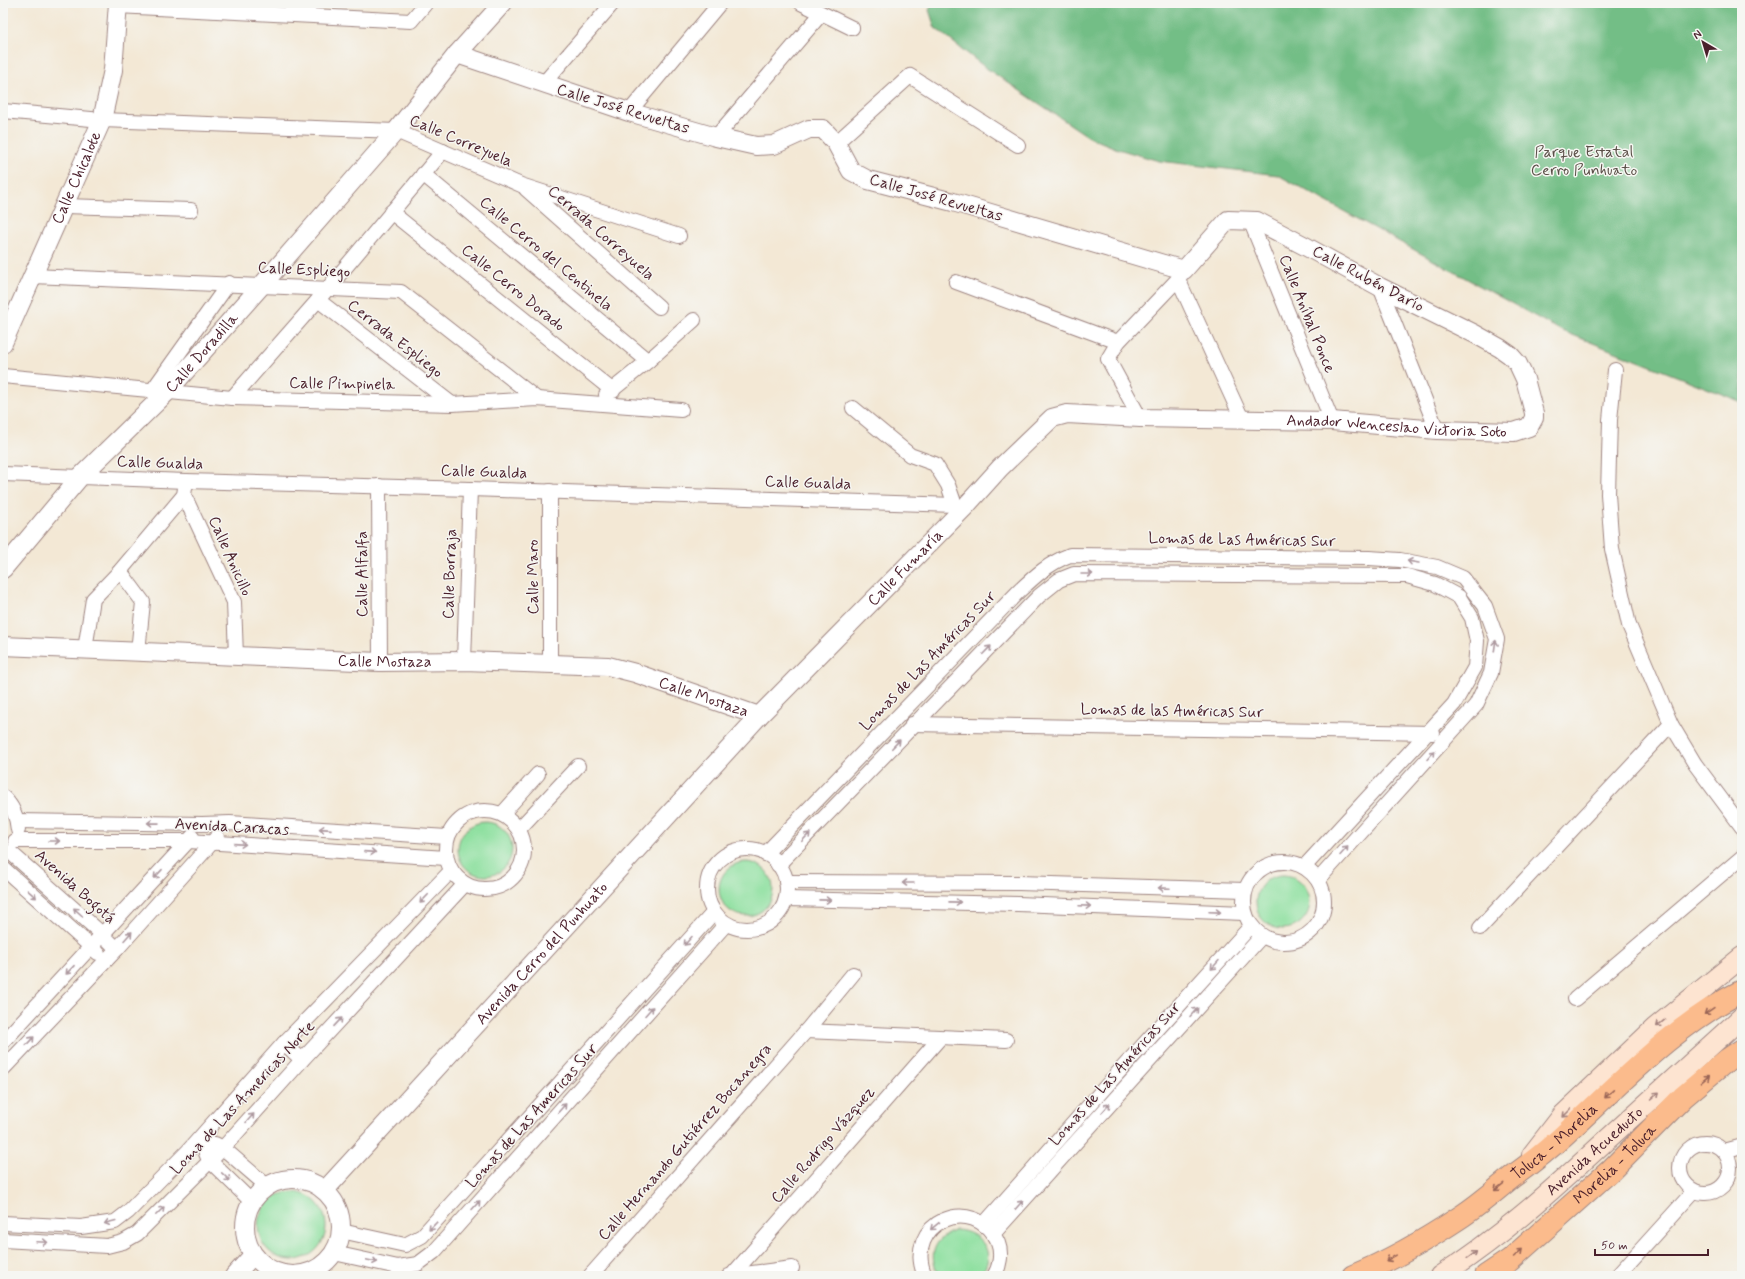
<svg xmlns="http://www.w3.org/2000/svg" width="1745" height="1279" font-family="Mynerve,sans-serif">
	<style>
		.green { fill: #8fe0a0; stroke: #6c8066 }
		.forest { fill: #73be86; stroke: #5e6e58 }
		.lines { fill: none; stroke-linecap: round; stroke-linejoin: round }
		.minor-casing { stroke: #9e8480; stroke-width: 16 }
		.tertiary-casing { stroke: #9e8480; stroke-width: 20 }
		.secondary-casing { stroke: #9e8480; stroke-width: 22 }
		.primary-casing { stroke: #9e8480; stroke-width: 24 }
		.minor { stroke: #fff; stroke-width: 14 }
		.tertiary { stroke: #fff; stroke-width: 18 }
		.secondary { stroke: #fde4d1; stroke-width: 20 }
		.primary { stroke: #fbbb8c; stroke-width: 22 }
		.oneway { stroke: #ae9aa0 }
		.oneway2 { stroke: #9a6557 }
		.oneway3 { stroke: #a4827e }
		.labels { text-anchor: middle; dominant-baseline: central; stroke-width: 3; stroke-linejoin: round; paint-order: stroke }
		.street-label { font-size: 16px; fill: #4a1f2b; stroke: #f6f6f2 }
		.park-label { font-size: 16px; fill: #5b4f48; stroke: #f6f6f2 }
	</style>
	<rect width="100%" height="100%" fill="#f6f6f2"/>
	<filter id="ink" filterUnits="userSpaceOnUse"><feTurbulence type="fractalNoise" baseFrequency=".025" numOctaves="2"/><feDisplacementMap in="SourceGraphic" scale="8" xChannelSelector="R" yChannelSelector="G"/><feConvolveMatrix kernelMatrix="1 2 1 2 8 2 1 2 1" color-interpolation-filters="sRGB"/></filter>
	<filter id="wash" filterUnits="userSpaceOnUse"><feTurbulence type="fractalNoise" baseFrequency=".012" numOctaves="4" result="noise"/><feDisplacementMap in="SourceGraphic" scale="16" xChannelSelector="R" yChannelSelector="G"/><feGaussianBlur stdDeviation="0.9" result="paint"/><feColorMatrix in="noise" values="0 0 0 0 0 0 0 0 0 0 0 0 0 0 0 0 0 1.4 0 .05"/><feComposite in="paint" operator="in"/></filter>
	<g filter="url(#wash)">
		<rect width="100%" height="100%" fill="#f3e8d5"/>
		<g class="green">
			<circle cx="485" cy="849" r="27"/>
			<circle cx="746" cy="889" r="27"/>
			<circle cx="1283" cy="902" r="27"/>
			<circle cx="292" cy="1226" r="34"/>
			<path d="M956,1230C982,1231 999,1256 979,1276H941C926,1257 934,1238 956,1230Z"/>
		</g>
		<polygon class="forest" points="933,3 1742,3 1742,402 1560,330 1278,175 1159,161 1118,149 1089,137 986,68 935,28 929,10"/>
	</g>
	<g filter="url(#ink)">
		<g class="lines">
			<defs>
				<g id="minor">
					<polyline points="801,3 852,28"/>
					<polyline points="117,6 411,21 426,3"/>
					<polyline points="543,84 613,3"/>
					<polyline points="3,111 102,120 396,131 521,185 679,236"/>
					<polyline points="629,112 720,3"/>
					<polyline points="716,137 821,14"/>
					<polyline points="836,143 910,76 1018,145"/>
					<polyline points="423,174 648,361"/>
					<polyline points="526,189 659,307"/>
					<polyline points="65,206 191,210"/>
					<polyline points="391,212 613,391"/>
					<polyline points="1250,220 1332,421"/>
					<polyline points="33,276 401,292 537,399"/>
					<polyline points="1178,279 1242,419"/>
					<polyline points="956,282 1118,342"/>
					<polyline points="1380,287 1437,430"/>
					<polyline points="318,300 452,404"/>
					<polyline points="1615,370 1610,420 1608,494 1612,549 1629,625 1671,724 1695,764 1742,827"/>
					<polyline points="3,376 232,398 452,404 537,399 681,410"/>
					<polyline points="152,391 229,283"/>
					<polyline points="606,395 648,361 694,320"/>
					<polyline points="232,398 318,300 443,151"/>
					<polyline points="853,408 910,455 935,464 948,485 955,505"/>
					<polyline points="1140,418 1108,359 1118,342 1178,279 1184,270"/>
					<polyline points="3,474 186,481 470,489 955,505 964,508"/>
					<polyline points="379,486 380,662"/>
					<polyline points="184,495 234,602 236,656"/>
					<polyline points="120,571 143,602 138,652"/>
					<polyline points="85,649 93,599 120,571 184,495 186,481"/>
					<polyline points="464,661 470,489"/>
					<polyline points="550,663 550,491"/>
					<polyline points="912,724 1433,733"/>
					<path d="M3,797C13,806 17,817 18,830"/>
					<circle cx="485" cy="850" r="39"/>
					<polyline points="502,814 538,774"/>
					<polyline points="17,821 202,824 230,823 447,837"/>
					<polyline points="519,829 578,766"/>
					<polyline points="15,841 189,841 446,858"/>
					<circle cx="747" cy="889" r="40"/>
					<polyline points="10,852 102,934 117,949"/>
					<path d="M765,854L1018,592C1035,576 1049,563 1070,555L1369,558L1400,560L1437,567L1463,578L1485,606L1497,639L1491,673L1476,705L1318,880"/>
					<circle cx="1284" cy="902" r="40"/>
					<polyline points="778,865 1039,596 1059,580 1074,574 1407,576 1435,584 1459,597 1472,618 1477,641 1475,667 1454,704 1304,867"/>
					<polyline points="3,868 98,953"/>
					<polyline points="786,882 1019,883 1245,890"/>
					<polyline points="786,899 1018,904 1244,913"/>
					<polyline points="1480,928 1671,724"/>
					<polyline points="1575,999 1742,857"/>
					<polyline points="806,1031 1006,1040"/>
					<polyline points="3,1042 192,837"/>
					<polyline points="284,1043 302,1060"/>
					<polyline points="3,1069 117,949 217,837"/>
					<path d="M209,1130C203,1141 203,1151 210,1161L252,1202"/>
					<circle cx="1705" cy="1168" r="25"/>
					<polyline points="215,1144 223,1148 267,1186"/>
					<polyline points="1723,1151 1742,1146"/>
					<polyline points="3,1223 81,1227 115,1222 128,1212 188,1151 284,1043 451,871"/>
					<polyline points="984,1224 1116,1075 1251,926"/>
					<polyline points="341,1231 405,1245 422,1236 714,912"/>
					<polyline points="993,1234 1262,936"/>
					<polyline points="3,1240 107,1246 123,1242 137,1234 223,1148 302,1060 465,884"/>
					<polyline points="334,1253 398,1267 418,1264 434,1252 726,924"/>
					<polyline points="732,1275 940,1038"/>
					<polyline points="590,1276 806,1031 853,974"/>
					<polyline points="729,1276 792,1268"/>
					<path d="M925,1276C902,1223 974,1191 998,1243C1002,1253 1000,1267 994,1276"/>
					<polyline points="1617,1276 1694,1191"/>
				</g>
				<g id="tertiary">
					<path id="s1" d="M3,343L102,120L113,70L118,3"/>
					<path id="s2" d="M3,569L80,477L166,393L262,285L396,131L457,54L503,3"/>
					<path id="s3" d="M3,646L380,662L464,661L608,666L635,673L759,716"/>
					<circle cx="293" cy="1227" r="48"/>
					<path id="s4" d="M325,1190L759,716L964,508L1000,468L1052,418L1067,414L1140,418L1332,421L1437,430L1514,432L1529,427L1534,418V413L1525,379L1518,364L1510,355L1500,348L1475,334L1380,287L1305,246L1257,221L1228,220L1184,270L953,202L868,180L851,171L836,143L823,129H809L774,145L756,146L716,137L629,112L457,54"/>
					<polyline points="234,1276 253,1255"/>
				</g>
				<g id="secondary">
					<polyline points="1532,1155 1563,1115 1655,1028 1742,957"/>
					<path id="s5" d="M1440,1276C1498,1239 1549,1193 1600,1146C1648,1103 1695,1060 1742,1017"/>
				</g>
				<g id="primary">
					<path id="s6" d="M1353,1276C1390,1261 1429,1238 1462,1216C1479,1205 1496,1190 1512,1177C1530,1164 1548,1150 1564,1135C1620,1084 1674,1025 1742,991"/>
					<path id="s7" d="M1486,1276L1510,1260L1611,1170L1683,1097L1727,1060L1742,1050"/>
				</g>
			</defs>
			<use href="#minor" class="minor-casing"/>
			<use href="#tertiary" class="tertiary-casing"/>
			<use href="#secondary" class="secondary-casing"/>
			<use href="#primary" class="primary-casing"/>
			<use href="#minor" class="minor"/>
			<use href="#tertiary" class="tertiary"/>
			<use href="#secondary" class="secondary"/>
			<use href="#primary" class="primary"/>
		</g>
		<defs><path id="oneway-shaft" d="M-6 0H5M1.5-3L5.5 0L1.5 3" fill="none" stroke-width="1.6" stroke-linecap="round" stroke-linejoin="round"/></defs>
		<g class="oneway">
			<use href="#oneway-shaft" transform="translate(1413 562) rotate(-170)"/>
			<use href="#oneway-shaft" transform="translate(1087 574)"/>
			<use href="#oneway-shaft" transform="translate(1495 646) rotate(-82)"/>
			<use href="#oneway-shaft" transform="translate(987 650) rotate(-46)"/>
			<use href="#oneway-shaft" transform="translate(896 744) rotate(-46)"/>
			<use href="#oneway-shaft" transform="translate(1431 755) rotate(-48)"/>
			<use href="#oneway-shaft" transform="translate(153 823) rotate(-179)"/>
			<use href="#oneway-shaft" transform="translate(325 829) rotate(-176)"/>
			<use href="#oneway-shaft" transform="translate(806 837) rotate(-46)"/>
			<use href="#oneway-shaft" transform="translate(54 841)"/>
			<use href="#oneway-shaft" transform="translate(240 844) rotate(4)"/>
			<use href="#oneway-shaft" transform="translate(1344 851) rotate(-48)"/>
			<use href="#oneway-shaft" transform="translate(370 852) rotate(4)"/>
			<use href="#oneway-shaft" transform="translate(158 874) rotate(133)"/>
			<use href="#oneway-shaft" transform="translate(908 883) rotate(-180)"/>
			<use href="#oneway-shaft" transform="translate(1164 888) rotate(-178)"/>
			<use href="#oneway-shaft" transform="translate(32 894) rotate(41)"/>
			<use href="#oneway-shaft" transform="translate(424 899) rotate(134)"/>
			<use href="#oneway-shaft" transform="translate(825 900) rotate(1)"/>
			<use href="#oneway-shaft" transform="translate(955 902) rotate(1)"/>
			<use href="#oneway-shaft" transform="translate(1085 906) rotate(2)"/>
			<use href="#oneway-shaft" transform="translate(78 912) rotate(-138)"/>
			<use href="#oneway-shaft" transform="translate(1215 912) rotate(2)"/>
			<use href="#oneway-shaft" transform="translate(128 936) rotate(-48)"/>
			<use href="#oneway-shaft" transform="translate(688 941) rotate(132)"/>
			<use href="#oneway-shaft" transform="translate(1215 965) rotate(132)"/>
			<use href="#oneway-shaft" transform="translate(70 970) rotate(133)"/>
			<use href="#oneway-shaft" transform="translate(649 1011) rotate(-48)"/>
			<use href="#oneway-shaft" transform="translate(1194 1012) rotate(-48)"/>
			<use href="#oneway-shaft" transform="translate(338 1022) rotate(-47)"/>
			<use href="#oneway-shaft" transform="translate(30 1041) rotate(-47)"/>
			<use href="#oneway-shaft" transform="translate(562 1108) rotate(-48)"/>
			<use href="#oneway-shaft" transform="translate(1106 1108) rotate(-48)"/>
			<use href="#oneway-shaft" transform="translate(250 1118) rotate(-48)"/>
			<use href="#oneway-shaft" transform="translate(226 1177) rotate(44)"/>
			<use href="#oneway-shaft" transform="translate(476 1205) rotate(-48)"/>
			<use href="#oneway-shaft" transform="translate(1019 1205) rotate(-48)"/>
			<use href="#oneway-shaft" transform="translate(160 1211) rotate(-45)"/>
			<use href="#oneway-shaft" transform="translate(110 1222) rotate(165)"/>
			<use href="#oneway-shaft" transform="translate(433 1226) rotate(134)"/>
			<use href="#oneway-shaft" transform="translate(935 1226) rotate(140)"/>
			<use href="#oneway-shaft" transform="translate(42 1242) rotate(3)"/>
			<use href="#oneway-shaft" transform="translate(372 1261) rotate(12)"/>
		</g>
		<g class="oneway2">
			<use href="#oneway-shaft" transform="translate(1709 1011) rotate(145)"/>
			<use href="#oneway-shaft" transform="translate(1705 1079) rotate(-40)"/>
			<use href="#oneway-shaft" transform="translate(1609 1094) rotate(137)"/>
			<use href="#oneway-shaft" transform="translate(1499 1187) rotate(142)"/>
			<use href="#oneway-shaft" transform="translate(1518 1253) rotate(-42)"/>
			<use href="#oneway-shaft" transform="translate(1391 1258) rotate(151)"/>
		</g>
		<g class="oneway3">
			<use href="#oneway-shaft" transform="translate(1661 1023) rotate(140)"/>
			<use href="#oneway-shaft" transform="translate(1655 1096) rotate(-42)"/>
			<use href="#oneway-shaft" transform="translate(1567 1113) rotate(135)"/>
			<use href="#oneway-shaft" transform="translate(1472 1255) rotate(-37)"/>
		</g>
	</g>
	<g class="labels">
		<g class="street-label">
			<text transform="translate(623 109) rotate(17)">Calle José Revueltas</text>
			<text transform="translate(461 141) rotate(23)">Calle Correyuela</text>
			<text stroke="none"><textPath href="#s1" startOffset="181">Calle Chicalote</textPath></text>
			<text transform="translate(936 198) rotate(16)">Calle José Revueltas</text>
			<text transform="translate(601 233) rotate(41)">Cerrada Correyuela</text>
			<text transform="translate(546 254) rotate(40)">Calle Cerro del Centinela</text>
			<text transform="translate(304 270) rotate(3)">Calle Espliego</text>
			<text transform="translate(1368 279) rotate(28)">Calle Rubén Darío</text>
			<text transform="translate(513 288) rotate(39)">Calle Cerro Dorado</text>
			<text transform="translate(1307 314) rotate(68)">Calle Aníbal Ponce</text>
			<text transform="translate(395 339) rotate(38)">Cerrada Espliego</text>
			<text stroke="none"><textPath href="#s2" startOffset="294">Calle Doradilla</textPath></text>
			<text transform="translate(342 384) rotate(1)">Calle Pimpinela</text>
			<text stroke="none"><textPath href="#s4" startOffset="1406">Andador Wenceslao Victoria Soto</textPath></text>
			<text transform="translate(160 463) rotate(2)">Calle Gualda</text>
			<text transform="translate(484 472) rotate(2)">Calle Gualda</text>
			<text transform="translate(808 483) rotate(2)">Calle Gualda</text>
			<text transform="translate(1242 540) rotate(1)">Lomas de Las Américas Sur</text>
			<text transform="translate(230 556) rotate(66)">Calle Anicillo</text>
			<text stroke="none"><textPath href="#s4" startOffset="851">Calle Fumaría</textPath></text>
			<text transform="translate(362 574) rotate(-90)">Calle Alfalfa</text>
			<text transform="translate(450 574) rotate(-88)">Calle Borraja</text>
			<text transform="translate(533 577) rotate(-90)">Calle Maro</text>
			<text stroke="none"><textPath href="#s3" startOffset="382">Calle Mostaza</textPath></text>
			<text transform="translate(928 661) rotate(-46)">Lomas de Las Américas Sur</text>
			<text stroke="none"><textPath href="#s3" startOffset="706">Calle Mostaza</textPath></text>
			<text transform="translate(1172 711) rotate(1)">Lomas de las Américas Sur</text>
			<text transform="translate(232 827) rotate(3)">Avenida Caracas</text>
			<text transform="translate(75 887) rotate(42)">Avenida Bogotá</text>
			<text stroke="none"><textPath href="#s4" startOffset="321">Avenida Cerro del Punhuato</textPath></text>
			<text transform="translate(1115 1074) rotate(-48)">Lomas de Las Américas Sur</text>
			<text transform="translate(243 1098) rotate(-47)">Loma de Las Americas Norte</text>
			<text transform="translate(532 1116) rotate(-48)">Lomas de Las Americas Sur</text>
			<text transform="translate(685 1142) rotate(-49)">Calle Hernando Gutiérrez Bocanegra</text>
			<text stroke="none"><textPath href="#s6" startOffset="243">Toluca - Morelia</textPath></text>
			<text transform="translate(823 1145) rotate(-49)">Calle Rodrigo Vázquez</text>
			<text stroke="none"><textPath href="#s5" startOffset="199">Avenida Acueducto</textPath></text>
			<text stroke="none"><textPath href="#s7" startOffset="171">Morelia - Toluca</textPath></text>
		</g>
		<g class="park-label">
			<text x="1584" y="152">Parque Estatal<tspan x="1584" dy="18">Cerro Punhuato</tspan></text>
		</g>
	</g>
	<rect width="1745" height="1279" fill="none" stroke="#f6f6f2" stroke-width="16"/>
	<g transform="translate(1703 42) rotate(322)" stroke="#f6f6f2" stroke-width="3" paint-order="stroke">
	<path d="M0-3L7 15L0 10L-7 15Z" fill="#4a1f2b"/>
	<text y="-6" font-size="11" font-weight="bold" text-anchor="middle" fill="#4a1f2b">N</text>
	</g>
	<path d="M1595 1249v6h113v-6" fill="none" stroke="#4a1f2b" stroke-width="2"/>
	<text x="1601" y="1249" font-size="12" fill="#4a1f2b" stroke="#f6f6f2" stroke-width="3" paint-order="stroke">50 m</text>
</svg>
